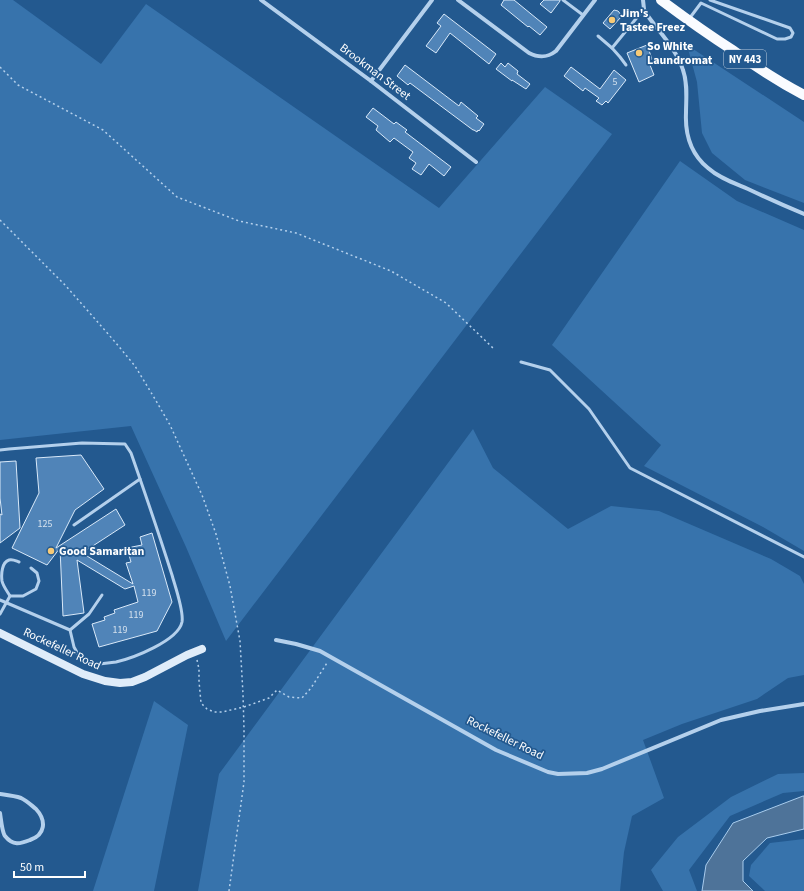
<svg xmlns="http://www.w3.org/2000/svg" width="804" height="891" font-family="'Source Sans 3',sans-serif">
	<style>
		.green { fill: #3773ac }
		.water { fill: #4e7399; stroke: #a8cced }
		.building { fill: #5084b8; stroke: #d9e9f9 }
		.lines { fill: none; stroke-linecap: round; stroke-linejoin: round }
		.path { stroke: #b4d0ec; stroke-width: 1.5; stroke-dasharray: 2 3; stroke-linecap: butt }
		.lane { stroke: #b4d0ec; stroke-width: 3 }
		.street { stroke: #b4d0ec; stroke-width: 4 }
		.secondary { stroke: #dfecf9; stroke-width: 8 }
		.primary { stroke: #f9fbff; stroke-width: 10 }
		.poi-dot { fill: #f7ca77; stroke: #23598f; stroke-width: 1.5 }
		.labels { text-anchor: middle; dominant-baseline: central; stroke-width: 3.5; stroke-linejoin: round; paint-order: stroke }
		.number-label { font-size: 10px; fill: #d3e0ed }
		.shield { fill: #23598f; stroke: #bdcddd; stroke-width: 1 }
		.shield-label { font-size: 11px; font-weight: bold; fill: #fff }
		.poi-label { font-size: 12px; font-weight: bold; fill: #fff; stroke: #23598f; text-anchor: start }
		.street-label { font-size: 12px; fill: #fff; stroke: #23598f }
	</style>
	<rect width="100%" height="100%" fill="#23598f"/>
	<g class="green">
		<polygon points="0,0 13,0 101,64 146,4 439,208 545,87 612,134 226,641 186,547 131,426 0,440"/>
		<polygon points="687,45 804,122 804,203 745,180 712,153 702,133 697,82"/>
		<polygon points="680,161 737,201 804,230 804,551 763,527 644,466 661,445 552,345"/>
		<polygon points="473,429 493,468 568,529 611,506 659,511 771,559 800,576 804,584 804,675 788,678 757,699 682,724 643,740 664,798 632,816 624,852 620,891 198,891 219,774"/>
		<polygon points="154,701 188,725 154,891 93,891"/>
		<polygon points="804,773 804,791 783,793 730,816 689,870 697,891 663,891 651,870 678,837 731,797 778,774"/>
		<polygon points="804,839 804,891 765,891 749,876 751,865 770,843"/>
	</g>
	<polygon class="water" points="803,796 804,796 804,829 767,838 743,861 743,881 753,891 702,891 706,865 733,823"/>
	<g class="building">
		<polygon points="504,0 514,0 547,27 540,35 529,26 528,27 501,5"/>
		<polygon points="544,0 560,0 560,1 551,13 540,4"/>
		<polygon points="614,10 618,11 622,16 610,29 603,23"/>
		<polygon points="444,14 496,54 489,64 450,33 436,53 426,46 441,26 437,23"/>
		<polygon points="647,45 652,59 648,60 654,75 639,82 627,53"/>
		<polygon points="501,63 505,67 508,63 518,71 517,74 530,84 526,89 512,80 512,81 496,69"/>
		<polygon points="405,65 459,106 461,102 478,116 476,118 484,124 479,131 478,130 477,132 474,130 473,130 410,83 408,85 397,76"/>
		<polygon points="571,67 600,89 614,70 626,80 608,103 606,101 602,105 596,101 599,98 585,88 583,91 564,76"/>
		<polygon points="373,108 394,124 396,122 407,130 405,132 451,167 444,176 429,164 421,175 412,169 416,163 409,158 413,152 394,138 390,142 376,130 378,126 366,117"/>
		<polygon points="81,455 104,489 75,510 56,548 116,509 125,525 82,553 133,584 126,563 131,562 127,548 142,545 140,537 152,533 172,602 157,631 99,647 92,624 105,620 104,617 115,613 114,610 138,602 134,586 125,589 77,560 84,613 63,616 60,548 47,565 12,548 39,493 36,458"/>
		<polygon points="16,461 20,528 0,543 0,514 2,515 0,498 0,462"/>
	</g>
	<g class="lines">
		<g class="path">
			<polyline points="0,67 18,85 103,130 177,197 239,221 296,233 391,271 446,303 493,348"/>
			<polyline points="0,220 65,285 116,343 135,366 155,399 170,425 202,495 216,534 230,586 240,641 243,694 244,729 244,782 229,891"/>
			<polyline points="197,660 199,669 199,681 201,703 207,709 214,712 222,712 244,707 269,698 277,690 289,697 302,698 311,688 327,663"/>
		</g>
		<g class="lane">
			<polyline points="563,0 583,15"/>
			<polyline points="689,19 701,3 777,39 785,39 791,37 793,33 790,28 710,0"/>
			<polyline points="598,36 612,48"/>
			<polyline points="626,65 620,57 612,48 644,9"/>
			<polyline points="521,362 550,370 589,409 630,468 804,557"/>
			<path d="M0,450L9,449L82,443L125,444L131,453C145,493 159,534 172,575C175,586 184,611 182,622C178,641 133,658 116,662C108,663 99,664 91,665L79,656L74,647L70,630L0,600"/>
			<polyline points="74,525 140,479"/>
			<path d="M10,596C7,591 3,586 2,581C1,574 2,562 9,560C13,559 16,561 19,562"/>
			<polyline points="0,614 10,596 23,596 36,589 39,581 37,573 31,568"/>
			<polyline points="70,630 89,614 102,595"/>
		</g>
		<g class="street">
			<polyline points="261,0 371,81 476,162"/>
			<path d="M458,0L529,53C539,58 547,58 556,51L595,0"/>
			<path d="M643,0L644,9L645,12C658,31 676,48 683,70C688,84 686,99 686,113C685,134 691,154 708,168C719,178 734,183 748,189C767,198 785,206 804,214"/>
			<polyline points="371,81 432,0"/>
			<polyline points="276,640 296,644 320,651 496,750 548,772 558,774 587,773 602,769 721,720 760,711 804,704"/>
			<path d="M0,794C7,795 15,796 21,798C27,801 31,805 36,809C47,821 45,835 30,840C20,844 13,846 5,836C2,832 1,819 0,813"/>
		</g>
		<polyline class="secondary" points="0,633 83,674 105,681 120,683 132,682 145,677 187,655 202,649"/>
		<path class="primary" d="M661,0C685,18 709,35 734,51C756,67 779,82 804,95"/>
	</g>
	<g class="poi-dot">
		<circle cx="612" cy="20" r="4"/>
		<circle cx="639" cy="53" r="4"/>
		<circle cx="51" cy="551" r="4"/>
	</g>
	<g class="labels">
		<g class="number-label">
			<text x="615" y="82">5</text>
			<text x="45" y="524">125</text>
			<text x="149" y="593">119</text>
			<text x="136" y="615">119</text>
			<text x="120" y="630">119</text>
		</g>
		<rect class="shield" x="724" y="50" width="42" height="18" rx="3"/>
		<g class="shield-label">
			<text x="745" y="59">NY 443</text>
		</g>
		<g class="poi-label">
			<text x="620" y="13">Jim's<tspan x="620" dy="14">Tastee Freez</tspan></text>
			<text x="647" y="46">So White<tspan x="647" dy="14">Laundromat</tspan></text>
			<text x="59" y="551">Good Samaritan</text>
		</g>
		<g class="street-label">
			<text transform="translate(375 72) rotate(37)">Brookman Street</text>
			<text transform="translate(62 649) rotate(25)">Rockefeller Road</text>
			<text transform="translate(505 738) rotate(26)">Rockefeller Road</text>
		</g>
	</g>
	<path d="M14 871v6h71v-6" fill="none" stroke="#ffffff" stroke-width="2"/>
	<text x="20" y="871" font-size="12" fill="#ffffff" stroke="#23598f" stroke-width="3" paint-order="stroke">50 m</text>
</svg>
